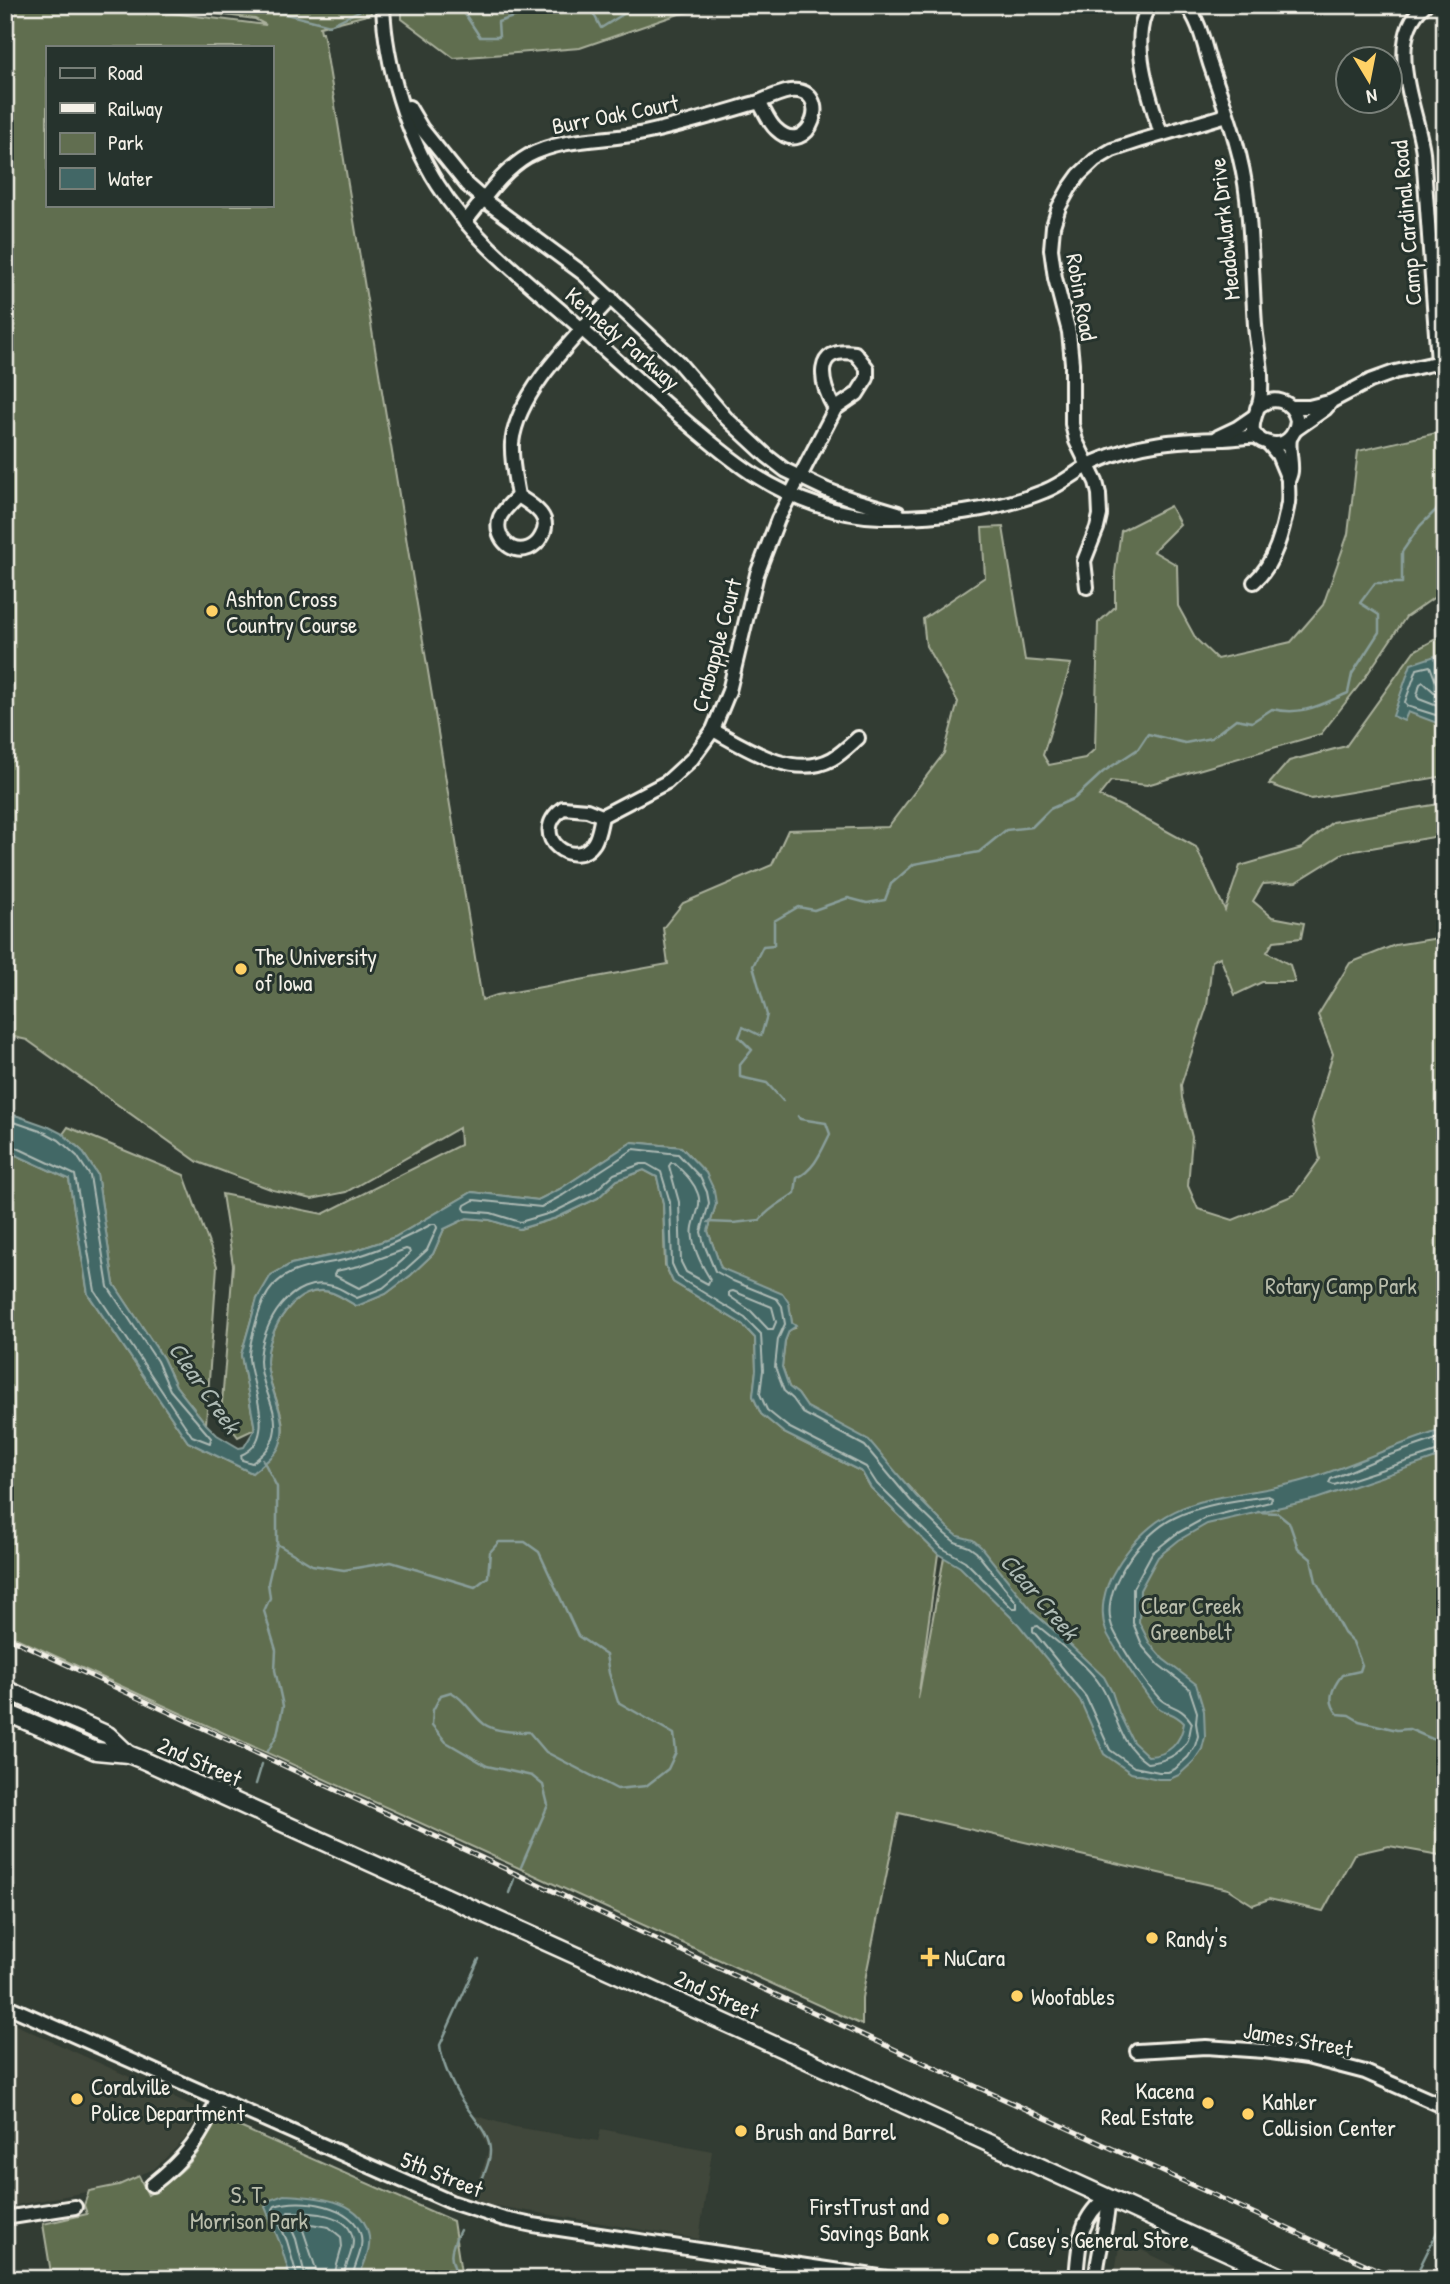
<svg xmlns="http://www.w3.org/2000/svg" width="1450" height="2284" font-family="'Patrick Hand',sans-serif">
	<style>
		.built { fill: #40463a }
		.green { fill: #616e50; stroke: #aab09c; stroke-width: 2; fill-rule: evenodd }
		.water { fill: #426766; stroke: #899e9a; stroke-width: 2 }
		.lines { fill: none; stroke-linecap: round; stroke-linejoin: round }
		.shore { stroke: #adbab4; stroke-width: 2 }
		.stream { stroke: #899e9a; stroke-width: 2.5 }
		.minor-casing { stroke: #f4f1e8; stroke-width: 18 }
		.major-casing { stroke: #f4f1e8; stroke-width: 21 }
		.minor { stroke: #26332d; stroke-width: 12 }
		.major { stroke: #26332d; stroke-width: 16 }
		.rail-casing { stroke: #f4f1e8; stroke-width: 5 }
		.rail { stroke: #26332d; stroke-width: 2.5; stroke-dasharray: 8; stroke-linecap: butt }
		.poi-dot { fill: #ffd166; stroke: #26332d; stroke-width: 2.5 }
		.labels { text-anchor: middle; dominant-baseline: central; stroke-width: 6; stroke-linejoin: round; paint-order: stroke }
		.street-label { font-size: 23px; fill: #f4f1e8; stroke: #26332d }
		.poi-label { font-size: 23px; fill: #f4f1e8; stroke: #26332d; text-anchor: start }
		.park-label { font-size: 23px; fill: #b9bdab; stroke: #26332d }
		.water-label { font-size: 24px; font-style: italic; fill: #adbab4; stroke: #26332d }
	</style>
	<rect width="100%" height="100%" fill="#323c33"/>
	<filter id="ink" filterUnits="userSpaceOnUse"><feTurbulence type="fractalNoise" baseFrequency=".0143" numOctaves="2"/><feDisplacementMap in="SourceGraphic" scale="14" xChannelSelector="R" yChannelSelector="G"/><feConvolveMatrix kernelMatrix="1 2 1 2 8 2 1 2 1" color-interpolation-filters="sRGB"/></filter>
	<g filter="url(#ink)">
		<g class="built">
			<polygon points="5,2020 202,2110 184,2140 154,2169 108,2188 5,2207"/>
			<polygon points="473,2115 515,2127 598,2141 601,2129 712,2151 699,2239 472,2202 489,2149"/>
			<polygon points="1120,2240 1202,2279 1114,2279"/>
		</g>
		<g class="green">
			<path d="M5,5H109L266,25L255,19L149,5H370L371,14L320,27L321,32H323L482,1000L497,995L668,964L663,928L683,903L772,865L788,830L888,827L944,753L958,702L926,646L923,619L985,577L982,528L1003,527L1025,660L1071,664L1043,755L1049,765L1085,758L1095,749L1098,623L1115,607V573L1121,531L1170,506L1180,524L1153,551L1177,565L1178,606L1196,639L1217,659L1291,642L1323,605L1348,534L1358,451L1445,431V590L1406,617L1364,679L1321,734L1147,785L1111,781L1099,796L1125,808L1196,847L1225,910L1240,866L1302,848L1332,822L1445,803V835L1343,853L1296,882L1263,884L1253,901L1272,917L1304,923L1301,938L1274,941L1267,952L1290,965L1295,982H1262L1235,995L1220,957L1212,961L1207,1006L1181,1085L1182,1098L1192,1137L1188,1186L1198,1209L1233,1220L1294,1195L1320,1159L1312,1122L1333,1054L1318,1015L1350,963L1395,945L1445,937V1856L1389,1846L1354,1854L1323,1911L1269,1899L1253,1905L1228,1889L899,1813L866,1975L862,1998V2025L5,1633V1150L69,1179L88,1294L188,1442L252,1473C259,1465 275,1456 279,1446C292,1419 267,1389 267,1362C267,1330 296,1280 333,1293C341,1296 349,1302 357,1306L386,1294L411,1275L433,1254L444,1229L467,1218L490,1220L520,1229L556,1218L598,1198L617,1180L644,1170L657,1177L663,1203L665,1265L673,1282L742,1324L755,1338L756,1370L753,1396L761,1414L784,1433L862,1472L871,1488L938,1554L918,1699L949,1530L892,1469L830,1420L807,1407L798,1394L789,1387L782,1367L785,1341L789,1330L795,1328L792,1324L789,1303L721,1268L708,1231L716,1204L706,1173L681,1147L632,1142L560,1189L538,1200L472,1192L395,1237L354,1251L291,1264L272,1275L257,1299L241,1355L255,1429L238,1437L221,1415L233,1265L222,1194L323,1214L460,1145L459,1128L346,1192L312,1199L273,1190L198,1162L27,1040L5,1035ZM47,47H271V205H47Z"/>
			<polygon points="402,5 727,5 679,14 580,48 454,58 402,19"/>
			<polygon points="1445,634 1445,776 1311,799 1269,784 1289,761 1346,746 1414,651"/>
			<polygon points="68,1127 184,1175 217,1266 206,1424 176,1386 163,1358 114,1284 97,1174 82,1151 63,1134"/>
			<path d="M217,2117L453,2221L462,2279H52L43,2224L87,2214L84,2205L89,2191L119,2185L139,2176L148,2195C186,2171 199,2158 217,2117Z"/>
		</g>
		<g class="water">
			<polygon points="1435,656 1445,690 1445,726 1408,712 1404,721 1393,716 1411,664"/>
			<path d="M5,1114L18,1116L49,1127L63,1134L82,1151L97,1174L114,1284L163,1358L176,1386L206,1424L217,1435L239,1448L244,1447L255,1429L241,1355L257,1299L271,1275L291,1264L354,1251L395,1237L472,1192L538,1200L560,1189L632,1142L681,1147L706,1173L714,1190L716,1204L708,1231L721,1268L783,1294L789,1303L792,1323L796,1326L789,1331L785,1341L782,1367L789,1387L798,1394L807,1407L869,1440L916,1496L949,1529L958,1536L973,1540L981,1547L1034,1613L1066,1641L1104,1677L1112,1692L1119,1713L1133,1742L1148,1756C1169,1756 1181,1742 1184,1723C1174,1712 1167,1714 1157,1707C1149,1701 1110,1641 1106,1631C1099,1611 1104,1588 1115,1570C1164,1485 1230,1503 1309,1479C1355,1464 1399,1443 1445,1429V1455L1316,1499L1207,1524L1179,1540L1158,1557L1140,1590L1139,1622L1150,1644L1163,1659L1196,1684L1204,1711L1205,1737L1202,1749L1194,1761L1179,1775L1170,1779H1158L1131,1773L1104,1754L1080,1700L1019,1625L960,1567L938,1554L871,1488L862,1472L784,1433L761,1414L753,1396L756,1370L755,1338L742,1324L673,1282L666,1266L663,1203L657,1177L644,1170L617,1180L598,1198L556,1218L519,1229L490,1220L467,1218L444,1229L433,1254L411,1275L386,1294L357,1306C349,1302 341,1296 333,1293C296,1280 267,1330 267,1362C267,1390 291,1418 279,1447C275,1457 260,1466 252,1473L188,1442L88,1294L69,1179L5,1150Z"/>
			<path d="M284,2195C314,2197 364,2198 369,2237C371,2251 363,2266 358,2279H291L280,2243L265,2207L270,2200Z"/>
		</g>
		<g class="lines">
			<g class="shore">
				<polyline points="1445,686 1436,682 1430,666 1417,669 1405,702 1407,706 1445,718"/>
				<polyline points="1445,695 1434,692 1423,682 1420,684 1417,696 1419,699 1445,709"/>
				<polyline points="5,1121 17,1123 46,1133 59,1140 77,1156 90,1176 108,1287 157,1361 170,1390 211,1438 210,1443 192,1436 95,1291 75,1175 11,1145 5,1144"/>
				<polygon points="634,1149 678,1154 700,1177 707,1192 709,1203 701,1232 704,1244 715,1271 733,1281 777,1299 782,1306 785,1324 778,1339 775,1367 784,1391 793,1399 803,1413 865,1446 911,1501 945,1534 955,1542 969,1547 976,1552 1017,1603 1017,1608 1012,1608 965,1561 942,1548 877,1484 866,1467 788,1427 767,1410 760,1394 763,1370 761,1334 745,1318 678,1277 672,1264 670,1202 661,1172 647,1164 641,1164 614,1174 594,1192 554,1212 520,1222 491,1213 466,1211 464,1208 465,1205 474,1200 541,1207 563,1195"/>
				<path d="M671,1163H674C683,1172 694,1181 698,1194C702,1205 695,1216 693,1227C690,1243 702,1266 710,1279L708,1284L686,1272L681,1262L679,1202L669,1166Z"/>
				<path d="M432,1224H436L437,1228L427,1250L406,1269L383,1288L357,1298C350,1295 341,1288 333,1286C291,1274 261,1324 260,1361C260,1385 277,1406 275,1429C273,1446 265,1453 252,1463L242,1460L241,1455C278,1440 252,1387 249,1359C248,1347 258,1313 263,1302C281,1261 323,1268 359,1256C385,1248 408,1237 432,1224Z"/>
				<path d="M406,1249L409,1250L410,1253C395,1269 379,1280 359,1288L334,1275L336,1271L359,1266Z"/>
				<polygon points="733,1291 772,1307 776,1322 773,1329 768,1329 751,1311 729,1296 729,1292"/>
				<polyline points="1445,1436 1381,1458 1331,1479 1329,1483 1334,1485 1445,1449"/>
				<path d="M1268,1496L1272,1498L1270,1502L1205,1518L1176,1534L1152,1553L1133,1588V1623L1143,1647L1159,1665L1189,1688L1197,1712L1196,1723L1198,1736L1195,1746L1188,1757L1175,1769L1168,1772H1159L1134,1767L1110,1750L1086,1697L1033,1631V1627L1038,1626C1057,1642 1088,1665 1101,1686C1119,1715 1115,1740 1147,1763C1162,1762 1180,1756 1188,1740C1190,1735 1190,1728 1192,1723C1180,1704 1170,1709 1159,1698C1144,1682 1124,1651 1114,1631C1095,1593 1141,1534 1174,1518C1203,1504 1237,1500 1268,1496Z"/>
				<path d="M298,2279L287,2241L273,2209L275,2206C300,2197 355,2205 361,2236C364,2251 354,2264 352,2279"/>
				<path d="M306,2279L296,2239L286,2216L288,2212C308,2212 352,2212 353,2241C353,2254 344,2266 343,2279"/>
				<polyline points="317,2279 316,2269 302,2227 305,2223 329,2227 341,2237 342,2247 333,2279"/>
			</g>
			<g class="stream">
				<polyline points="270,5 274,11 330,25 371,5"/>
				<polyline points="459,5 480,37 499,37 498,22 549,5"/>
				<polyline points="589,5 601,28 638,5"/>
				<path d="M783,1101L767,1083L740,1077V1065L752,1050L739,1037L743,1027L761,1036L767,1015L753,966L763,946L774,945V921L798,907L814,910L848,898L867,903L885,900L891,884L914,864L979,852L1006,830L1032,827L1050,809L1075,798L1103,772L1138,749L1148,734L1185,743L1211,738L1236,719L1252,722L1272,709C1303,716 1320,705 1348,693L1352,674L1379,632V615L1360,603L1375,583H1402V552L1420,526L1442,504L1441,494L1445,489"/>
				<path d="M708,1222L733,1223L760,1220C770,1207 783,1202 795,1193L797,1178C815,1169 821,1152 830,1134L826,1123L800,1119L798,1116"/>
				<path d="M263,1460L277,1487V1544L312,1565L344,1570L391,1562L475,1587L488,1577L490,1552L499,1542H525L539,1552L578,1636L606,1655L609,1673L618,1702L674,1734L676,1752L668,1769L646,1786L617,1789L546,1752L529,1732C515,1732 495,1732 484,1724C471,1714 466,1700 451,1692L441,1695L433,1710L432,1725L446,1742L487,1766L532,1776L543,1785L548,1805L521,1867"/>
				<path d="M1258,1512L1278,1513L1289,1522L1298,1548L1311,1559L1316,1581L1344,1633L1353,1642L1362,1665L1360,1671L1342,1675C1332,1688 1326,1701 1338,1714L1349,1715L1359,1721L1397,1730L1409,1729L1437,1741L1445,1739"/>
				<polyline points="268,1751 277,1735 283,1706 275,1670 276,1650 264,1611 270,1598 268,1583 277,1544"/>
				<polyline points="256,1784 262,1764"/>
				<polyline points="509,1893 514,1879"/>
				<path d="M476,2193C481,2181 490,2165 490,2152C491,2133 468,2112 459,2096C450,2080 442,2063 440,2045L479,1959"/>
				<path d="M460,2230C449,2251 448,2258 460,2279"/>
				<polyline points="1415,2277 1445,2216"/>
			</g>
			<defs>
				<g id="minor">
					<path d="M383,5C385,64 407,136 438,185C476,245 533,285 585,332C622,365 658,399 697,431C716,447 735,463 756,476C793,499 838,516 881,517C933,518 997,511 1045,491C1063,484 1078,470 1095,462C1139,442 1177,440 1224,439C1236,439 1246,436 1258,437"/>
					<path d="M1150,5C1127,36 1151,101 1161,134"/>
					<path d="M1186,5C1200,21 1204,45 1210,64C1225,108 1242,151 1247,198C1252,240 1252,283 1255,325C1256,341 1260,357 1261,373C1261,381 1262,391 1260,400C1257,415 1241,436 1269,443C1285,448 1296,435 1297,420C1292,400 1273,394 1257,408"/>
					<path d="M1425,5C1383,40 1417,108 1423,152L1438,362"/>
					<polyline points="409,107 422,129 467,185 484,200 584,274 678,362 726,418 767,456 785,470 827,490 854,500 898,513"/>
					<path d="M465,222C484,199 502,171 528,156C563,137 606,141 644,133C683,125 721,113 759,102C764,110 769,123 776,129C810,162 835,86 790,91C779,93 768,98 759,102"/>
					<polyline points="1291,407 1309,407 1329,402"/>
					<polyline points="1295,430 1325,409 1332,401 1370,381 1395,372 1445,361"/>
					<polyline points="1218,437 1237,428 1253,417"/>
					<polyline points="1269,444 1278,455 1288,479"/>
					<path d="M518,496C532,505 554,517 541,537C539,541 534,546 529,548C510,556 493,535 500,517C504,509 512,502 518,496C515,478 511,460 512,443C518,390 576,337 611,298"/>
					<path d="M1254,582C1275,564 1283,530 1288,503C1289,496 1288,488 1288,481C1289,478 1291,474 1291,471C1292,461 1288,450 1290,438"/>
					<polyline points="1087,587 1084,561 1097,528 1100,515 1099,494 1096,482 1076,441 1072,424 1072,363 1069,332 1055,278 1051,249 1053,226 1059,207 1069,189 1079,175 1095,160 1112,150 1139,141 1227,115"/>
					<path d="M713,730C746,748 793,780 832,759C841,754 849,746 858,738"/>
					<path d="M602,816C600,824 599,835 594,843C575,872 526,836 563,808L587,810L602,816L667,782L692,759L713,730L729,691L757,574L778,519L835,409L857,394L867,378V368L855,353C812,346 820,384 835,409"/>
					<polyline points="5,2005 451,2202 504,2219 533,2225 893,2279"/>
					<polyline points="1137,2051 1206,2047 1264,2051 1307,2057 1365,2072 1445,2107"/>
					<path d="M152,2185C185,2159 202,2138 218,2098"/>
					<polyline points="5,2218 75,2207"/>
					<polyline points="783,2279 786,2264"/>
					<path d="M1076,2279C1079,2246 1078,2217 1108,2197"/>
					<path d="M1096,2279C1097,2251 1109,2225 1108,2197"/>
				</g>
				<g id="major">
					<polyline points="5,1689 108,1735 128,1754"/>
					<polyline points="5,1712 96,1751 128,1754 143,1760 739,2029 1286,2279"/>
				</g>
			</defs>
			<use href="#minor" class="minor-casing"/>
			<use href="#major" class="major-casing"/>
			<use href="#minor" class="minor"/>
			<use href="#major" class="major"/>
			<defs>
				<polyline id="rail" points="5,1636 828,2019 1398,2279"/>
			</defs>
			<use href="#rail" class="rail-casing"/>
			<use href="#rail" class="rail"/>
		</g>
	</g>
	<g class="poi-dot">
		<circle cx="212" cy="611" r="7"/>
		<circle cx="241" cy="969" r="7"/>
		<circle cx="1152" cy="1938" r="7"/>
		<path d="M926.5 1946.5h7v7h7v7h-7v7h-7v-7h-7v-7h7z"/>
		<circle cx="1017" cy="1996" r="7"/>
		<circle cx="77" cy="2099" r="7"/>
		<circle cx="1208" cy="2103" r="7"/>
		<circle cx="1248" cy="2114" r="7"/>
		<circle cx="741" cy="2131" r="7"/>
		<circle cx="943" cy="2219" r="7"/>
		<circle cx="993" cy="2239" r="7"/>
	</g>
	<g class="labels">
		<g class="street-label">
			<text transform="translate(615 114) rotate(-11)">Burr Oak Court</text>
			<text transform="translate(1406 223) rotate(-95)">Camp Cardinal Road</text>
			<text transform="translate(1224 229) rotate(-96)">Meadowlark Drive</text>
			<text transform="translate(1082 297) rotate(80)">Robin Road</text>
			<text transform="translate(623 338) rotate(41)">Kennedy Parkway</text>
			<text transform="translate(716 645) rotate(-75)">Crabapple Court</text>
			<text transform="translate(200 1761) rotate(24)">2nd Street</text>
			<text transform="translate(717 1994) rotate(24)">2nd Street</text>
			<text transform="translate(1298 2039) rotate(10)">James Street</text>
			<text transform="translate(442 2174) rotate(22)">5th Street</text>
		</g>
		<g class="poi-label">
			<text x="226" y="598">Ashton Cross<tspan x="226" dy="26">Country Course</tspan></text>
			<text x="255" y="956">The University<tspan x="255" dy="26">of Iowa</tspan></text>
			<text x="1166" y="1938">Randy's</text>
			<text x="944" y="1957">NuCara</text>
			<text x="1031" y="1996">Woofables</text>
			<text x="91" y="2086">Coralville<tspan x="91" dy="26">Police Department</tspan></text>
			<text x="1194" y="2090" text-anchor="end">Kacena<tspan x="1194" dy="26">Real Estate</tspan></text>
			<text x="1262" y="2101">Kahler<tspan x="1262" dy="26">Collision Center</tspan></text>
			<text x="755" y="2131">Brush and Barrel</text>
			<text x="929" y="2206" text-anchor="end">FirstTrust and<tspan x="929" dy="26">Savings Bank</tspan></text>
			<text x="1007" y="2239">Casey's General Store</text>
		</g>
		<g class="park-label">
			<text x="1341" y="1285">Rotary Camp Park</text>
			<text x="1191" y="1605">Clear Creek<tspan x="1191" dy="26">Greenbelt</tspan></text>
			<text x="249" y="2194">S. T.<tspan x="249" dy="26">Morrison Park</tspan></text>
		</g>
		<g class="water-label">
			<text transform="translate(205 1387) rotate(55)">Clear Creek</text>
			<text transform="translate(1040 1596) rotate(49)">Clear Creek</text>
		</g>
	</g>
	<rect width="1450" height="2284" fill="none" stroke="#26332d" stroke-width="28"/>
	<rect x="14" y="14" width="1422" height="2256" fill="none" stroke="#f4f1e8" stroke-width="2.5" filter="url(#ink)"/>
	<rect x="46" y="46" width="228" height="161" fill="#26332d" stroke="#787f78" stroke-width="2"/>
	<rect x="60" y="68" width="35" height="10" fill="#26332d" stroke="#787f78" stroke-width="2"/>
	<text x="108" y="80" font-size="21" fill="#f4f1e8">Road</text>
	<rect x="60" y="103" width="35" height="10" fill="#f4f1e8" stroke="#787f78" stroke-width="2"/>
	<text x="108" y="116" font-size="21" fill="#f4f1e8">Railway</text>
	<rect x="60" y="133" width="35" height="21" fill="#616e50" stroke="#787f78" stroke-width="2"/>
	<text x="108" y="150" font-size="21" fill="#f4f1e8">Park</text>
	<rect x="60" y="168" width="35" height="21" fill="#426766" stroke="#787f78" stroke-width="2"/>
	<text x="108" y="186" font-size="21" fill="#f4f1e8">Water</text>
	<g transform="translate(1369 80) rotate(170)"><circle r="33" fill="#26332d" stroke="#787f78" stroke-width="2"/>
	<path d="M0-5L12 26L0 18L-12 26Z" fill="#ffd166"/>
	<text y="-10" font-size="19" font-weight="bold" text-anchor="middle" fill="#f4f1e8">N</text>
	</g>
</svg>
